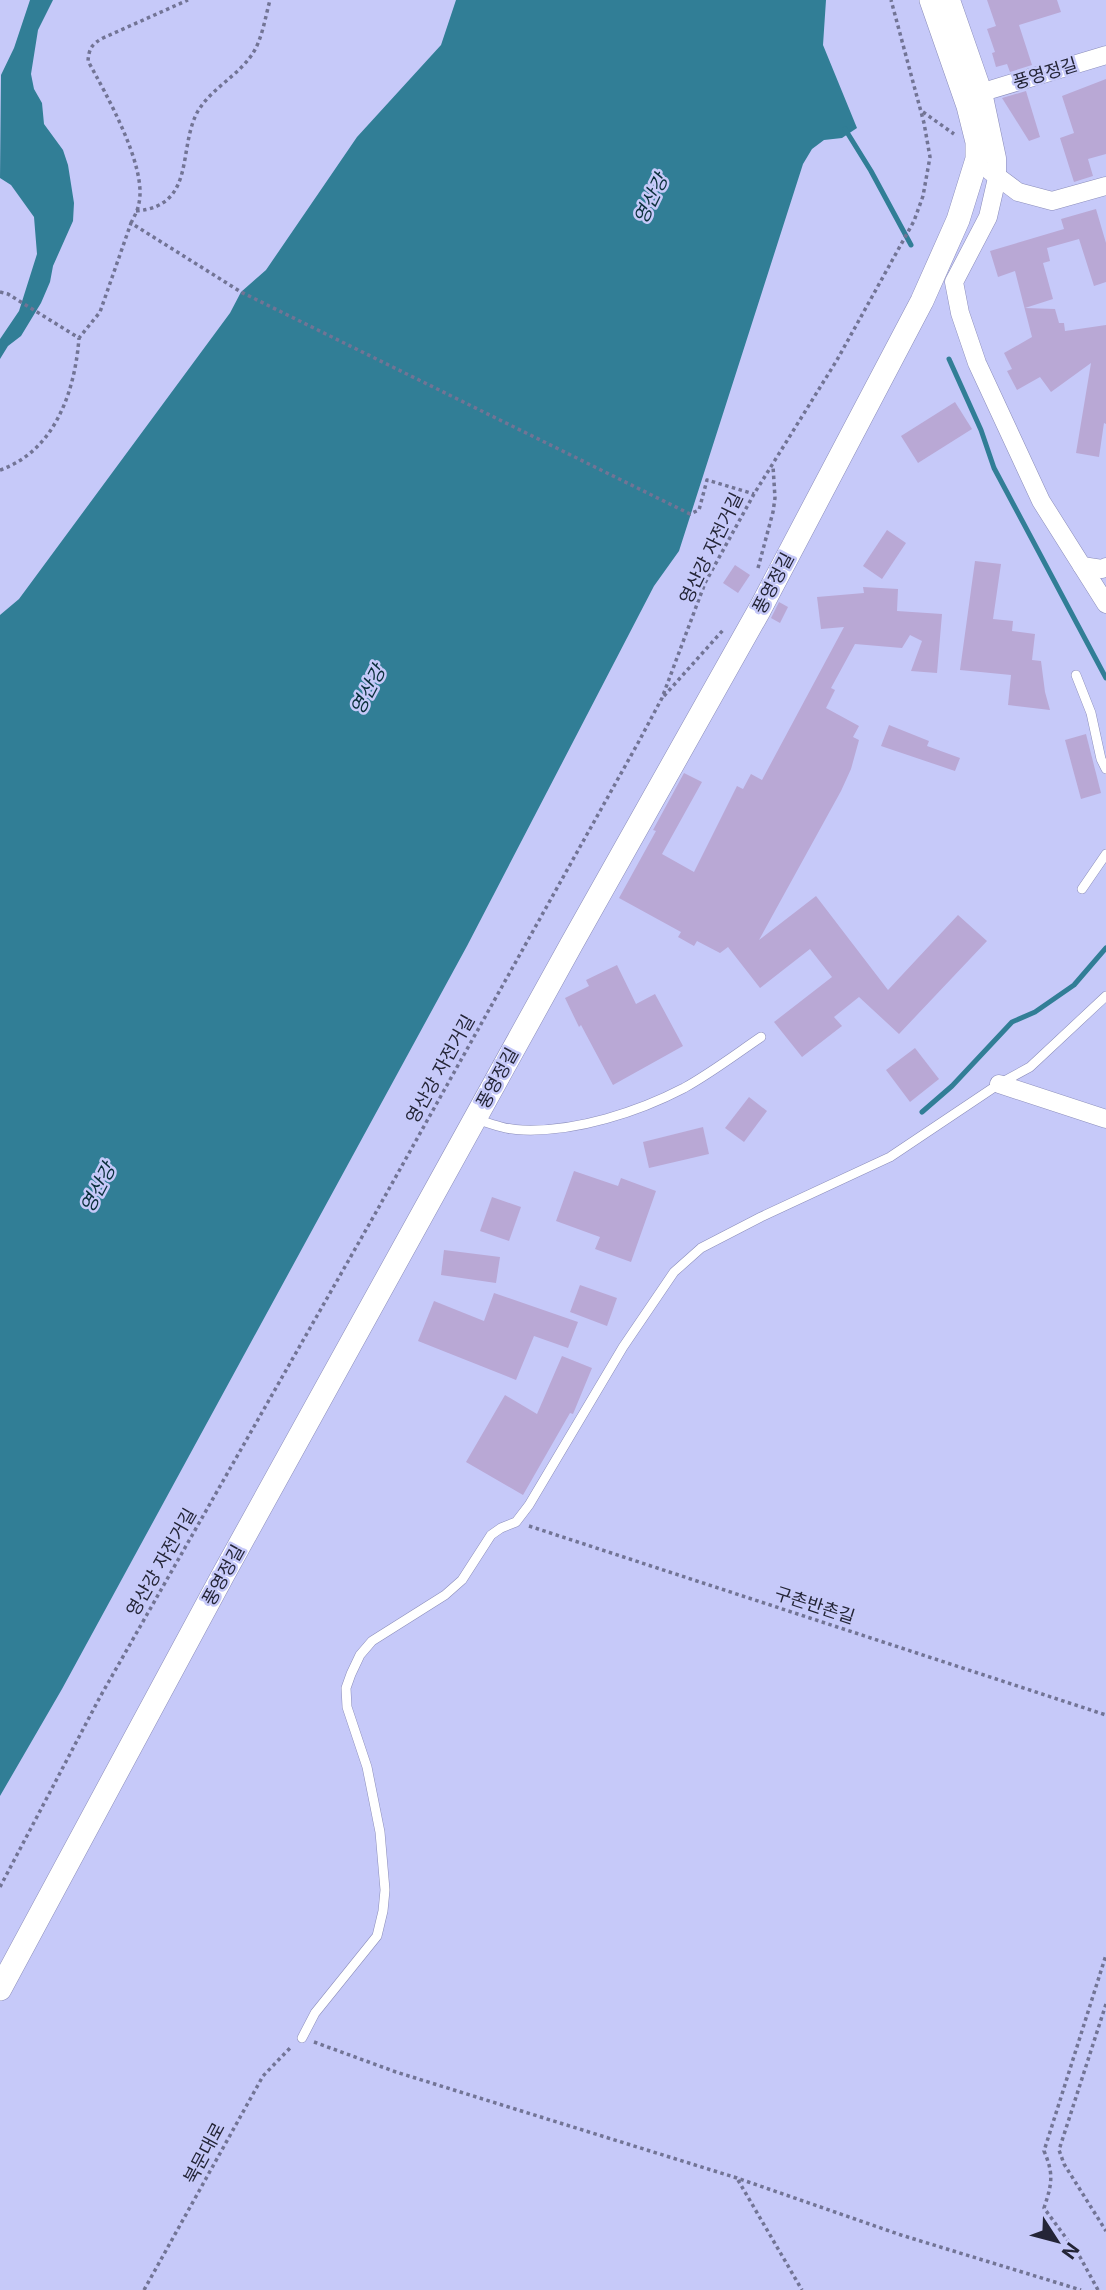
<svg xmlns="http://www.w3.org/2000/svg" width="1106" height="2290" font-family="Inter,'Noto Sans KR',sans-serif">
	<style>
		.water { fill: #317e96 }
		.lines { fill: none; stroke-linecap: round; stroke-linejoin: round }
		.stream { stroke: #317e96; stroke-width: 5 }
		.building { fill: #b9a8d5 }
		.service-casing { stroke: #8b8dba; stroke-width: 10 }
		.minor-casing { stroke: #8b8dba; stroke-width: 19 }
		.tertiary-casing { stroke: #8b8dba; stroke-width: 24 }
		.path { stroke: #727495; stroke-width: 3.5; stroke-dasharray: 3.5 3.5; stroke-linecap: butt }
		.service { stroke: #fff; stroke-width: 9 }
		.minor { stroke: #fff; stroke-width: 18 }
		.tertiary { stroke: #fff; stroke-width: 23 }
		.labels { text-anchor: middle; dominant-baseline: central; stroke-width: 5; stroke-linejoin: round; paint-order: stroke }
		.street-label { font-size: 18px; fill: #242537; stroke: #c6c9f9 }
		.water-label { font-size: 19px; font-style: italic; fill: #0a2f3a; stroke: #c6c9f9 }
	</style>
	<rect width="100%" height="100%" fill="#c6c9f9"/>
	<g class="water">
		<polygon points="30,0 53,0 38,30 31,74 34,89 42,103 44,124 63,150 68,165 74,203 73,221 53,266 50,282 41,303 21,336 8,346 0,359 0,339 19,311 37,254 34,217 11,185 0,178 1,75 14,48"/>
		<polygon points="456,0 826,0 823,45 857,128 842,138 824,140 812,149 803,164 679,551 654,586 467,946 62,1689 0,1796 0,615 19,599 230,313 241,292 266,270 357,137 441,45"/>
	</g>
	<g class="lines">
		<g class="stream">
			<polyline points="845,129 871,171 911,245"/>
			<polyline points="949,359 981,430 994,468 1106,678"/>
			<polyline points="922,1112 952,1086 1012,1022 1035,1012 1074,985 1106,948"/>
		</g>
	</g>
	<g class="building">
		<polygon points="987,0 1057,0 1061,12 1019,25 1032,65 1010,72 1007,64 996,67 992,53 995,52 987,29 996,26"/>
		<polygon points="1106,79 1106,154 1088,159 1093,176 1074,182 1060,138 1074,133 1062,96"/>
		<polygon points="1026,91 1040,137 1029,141 1002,98"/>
		<polygon points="1096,209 1106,243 1106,282 1094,286 1079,239 1047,248 1050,261 1043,263 1053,299 1025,308 1055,309 1059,323 1064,323 1065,331 1106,325 1106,424 1104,423 1099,457 1076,453 1091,363 1051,392 1040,377 1017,390 1007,371 1012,369 1004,353 1032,337 1015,271 998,277 990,251 1064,229 1061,219"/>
		<polygon points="955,402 972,429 918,463 901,436"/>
		<polygon points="887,530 906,543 882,579 863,566"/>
		<polygon points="975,561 1001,564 993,619 1013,621 1012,631 1035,634 1032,660 1041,661 1045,692 1050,710 1008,705 1011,675 960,670"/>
		<polygon points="735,565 750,575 738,593 723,583"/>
		<polygon points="863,587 898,589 897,611 942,614 937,673 911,671 922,641 910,635 902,648 855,644 831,688 835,690 826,708 859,726 853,737 859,740 851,769 841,791 759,940 816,896 888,990 958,915 987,941 899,1034 859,997 834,1017 842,1026 802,1057 774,1022 832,977 810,949 760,988 728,947 720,953 697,941 694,946 678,937 681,932 619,898 656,831 653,830 684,773 702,782 662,854 694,872 737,786 743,789 751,774 762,780 844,627 821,629 817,597 864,593"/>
		<polygon points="779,602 788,607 780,623 771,618"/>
		<polygon points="889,725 929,741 927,746 960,758 955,771 881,746"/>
		<polygon points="1086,734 1101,793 1081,799 1065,740"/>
		<polygon points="617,965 636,1004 655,994 683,1046 613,1085 581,1025 579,1027 565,998 589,986 586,980"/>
		<polygon points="915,1048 939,1079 910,1102 886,1070"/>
		<polygon points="749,1097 767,1111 744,1142 725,1128"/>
		<polygon points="703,1127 709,1154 649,1168 643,1142"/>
		<polygon points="574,1171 618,1186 621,1178 656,1191 631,1262 595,1249 600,1237 556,1221"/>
		<polygon points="492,1197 521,1207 509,1241 480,1231"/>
		<polygon points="444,1250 500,1257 496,1283 441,1275"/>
		<polygon points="580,1285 617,1298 607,1326 570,1312"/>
		<polygon points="494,1293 578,1322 568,1348 534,1336 516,1380 418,1341 434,1301 484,1321"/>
		<polygon points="562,1356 592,1368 573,1414 570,1413 523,1495 466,1462 505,1395 537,1414"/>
	</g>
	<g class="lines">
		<defs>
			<g id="service">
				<polyline points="1076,675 1091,713 1101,759 1106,769"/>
				<polyline points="1082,889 1106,854"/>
				<path d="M476,1119C491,1124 507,1130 523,1130C576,1132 638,1112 684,1088C711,1073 736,1054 761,1037"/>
				<polyline points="302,2038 315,2013 377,1936 383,1911 385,1890 380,1832 367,1767 347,1707 346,1688 351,1674 360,1655 372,1641 445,1595 462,1580 491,1535 501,1528 516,1522 529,1505 623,1347 674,1272 701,1248 761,1217 890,1157 999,1084 1030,1067 1106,996"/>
			</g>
			<g id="minor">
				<polyline points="951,0 983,92 997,158 997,178 988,217 954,282 960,313 977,363 1041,501 1106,604"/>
				<polyline points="983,92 1106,55"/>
				<polyline points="990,171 1018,192 1052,201 1106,186"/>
				<polyline points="1082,566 1102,569 1106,567"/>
				<polyline points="999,1084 1106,1119"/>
			</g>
			<polyline id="tertiary" points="0,1989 223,1575 571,945 760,609 922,301 958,220 977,159 977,142 968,106 931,0"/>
		</defs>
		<use href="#service" class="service-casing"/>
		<use href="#minor" class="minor-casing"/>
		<use href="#tertiary" class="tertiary-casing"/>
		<g class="path">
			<polyline points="923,112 954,134"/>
			<path d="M136,211C197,206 177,148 198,111C211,89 236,77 251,56C262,41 265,18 270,0"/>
			<path d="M131,223C134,217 138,210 139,203C147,166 106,94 88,61C89,48 92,44 103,38L188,0"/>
			<polyline points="0,292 8,294 79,338 100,312 131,223 241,292 690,514 699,510 707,480 754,494"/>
			<path d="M0,470C55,451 75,391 79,338"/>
			<polyline points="758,568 773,512 775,498 773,466"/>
			<polyline points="664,696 724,629"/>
			<polyline points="529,1526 1106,1715"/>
			<polyline points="0,1887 100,1697 375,1214 638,743 662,698 705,583 754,494 837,360 914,221 923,196 930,157 924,123 891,0"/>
			<polyline points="1106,2004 1059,2150 1064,2164 1106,2231"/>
			<polyline points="314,2042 396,2072 737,2178 901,2235 1081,2290"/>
			<polyline points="738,2180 802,2290"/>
			<polyline points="144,2290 263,2076 292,2046"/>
			<path d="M1098,2290L1080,2257L1044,2208C1052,2184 1054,2174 1044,2151L1106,1955"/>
		</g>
		<use href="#service" class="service"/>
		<use href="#minor" class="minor"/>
		<use href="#tertiary" class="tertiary"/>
	</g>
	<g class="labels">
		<g class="street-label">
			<text transform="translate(1045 73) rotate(-17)">풍영정길</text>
			<text transform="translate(711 548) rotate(-64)">영산강 자전거길</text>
			<text transform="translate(773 583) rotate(-62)">풍영정길</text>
			<text transform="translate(440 1069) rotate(-61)">영산강 자전거길</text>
			<text transform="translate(497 1078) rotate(-61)">풍영정길</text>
			<text transform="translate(161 1562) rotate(-60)">영산강 자전거길</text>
			<text transform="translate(223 1575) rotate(-61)">풍영정길</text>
			<text transform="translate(815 1605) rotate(18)">구촌반촌길</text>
			<text transform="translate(204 2153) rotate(-62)">북문대로</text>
		</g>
		<g class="water-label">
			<text transform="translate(651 199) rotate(-64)">영산강</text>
			<text transform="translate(368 690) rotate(-62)">영산강</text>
			<text transform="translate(98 1188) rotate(-62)">영산강</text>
		</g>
	</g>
	<g transform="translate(1057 2241) rotate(126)" stroke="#c6c9f9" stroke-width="5" paint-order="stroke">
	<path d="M0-5L12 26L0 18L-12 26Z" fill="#242537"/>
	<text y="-10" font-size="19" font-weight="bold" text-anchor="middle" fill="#242537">N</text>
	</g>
</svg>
